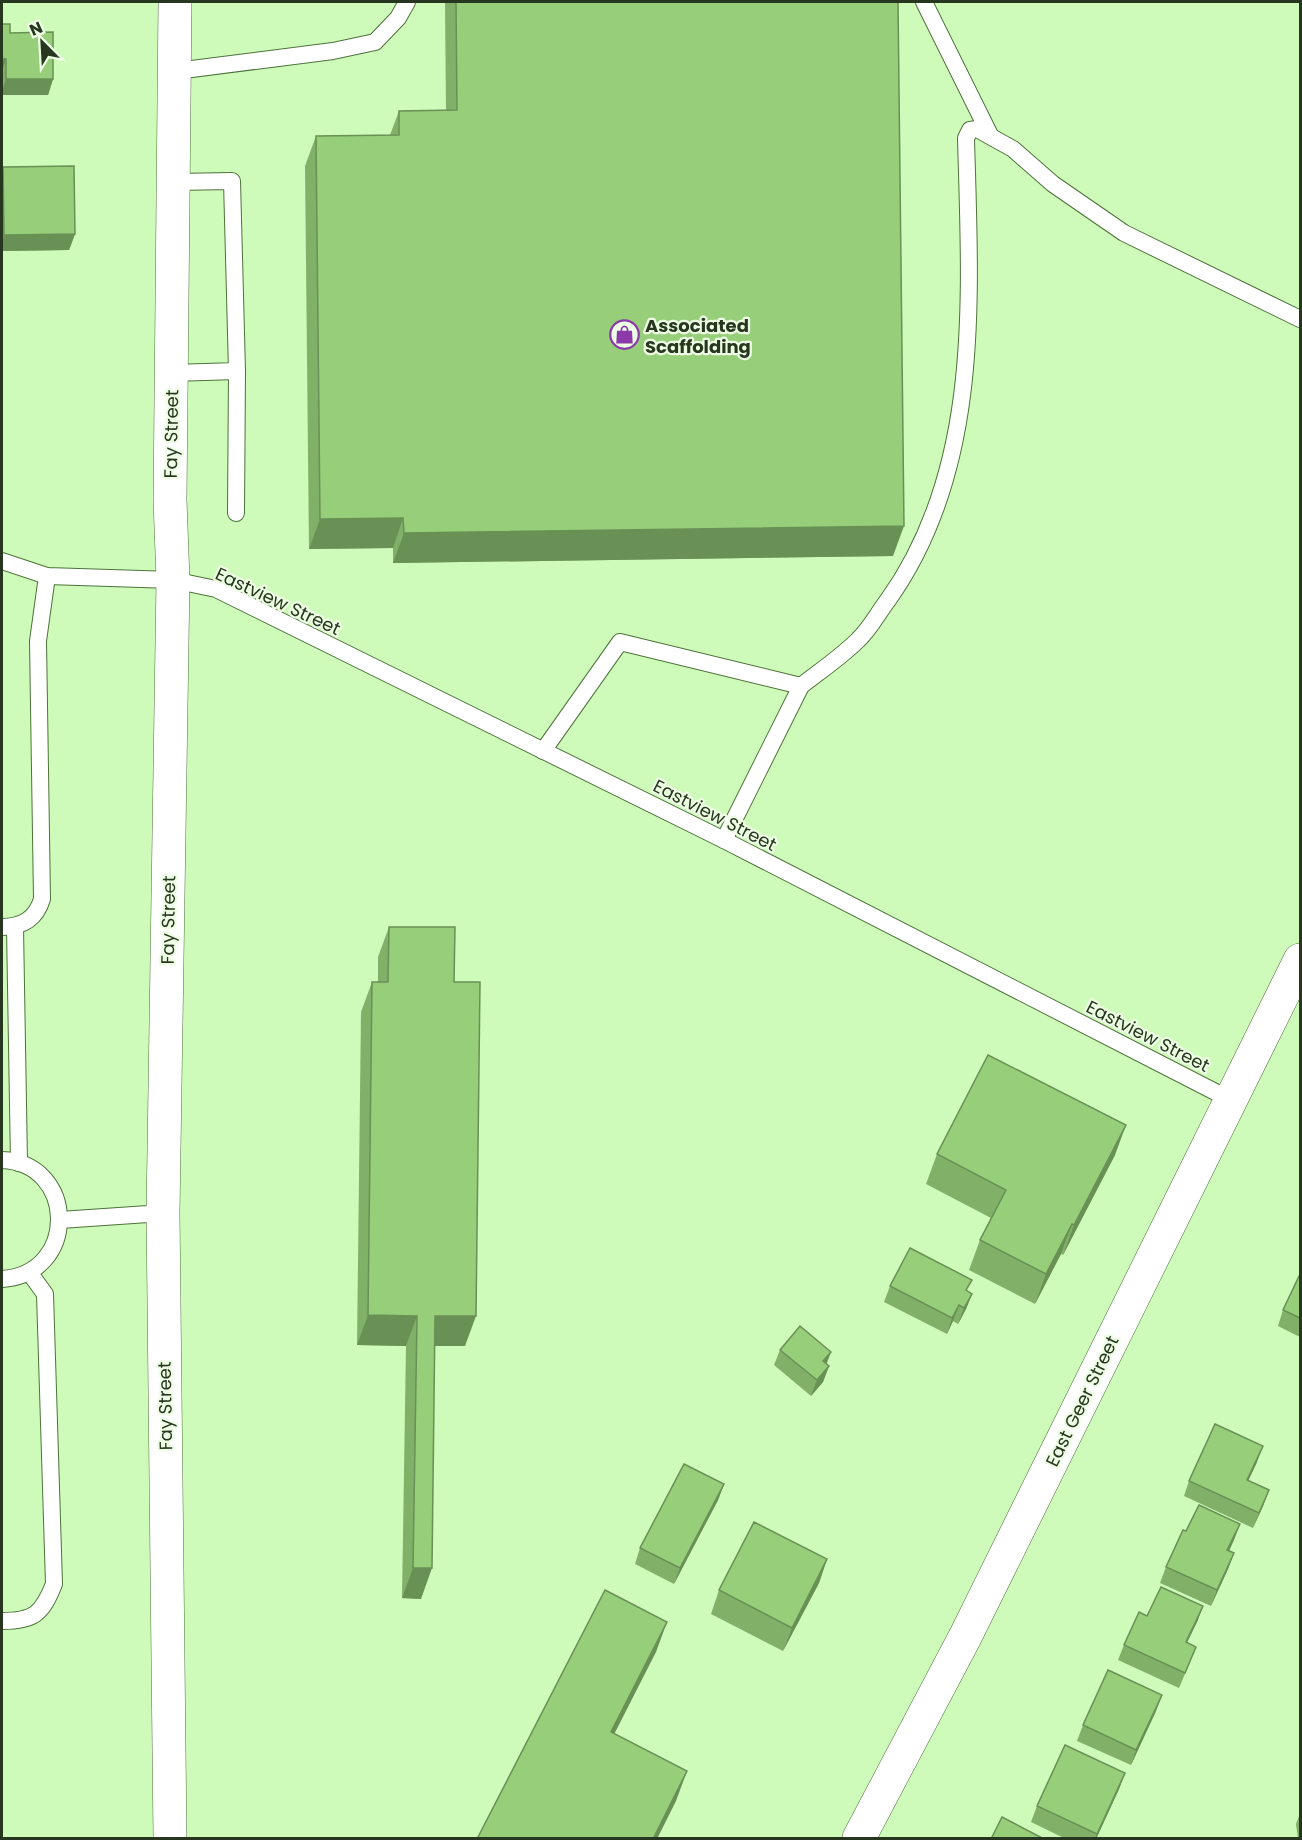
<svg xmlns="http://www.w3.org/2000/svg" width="1302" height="1840" font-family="Poppins,sans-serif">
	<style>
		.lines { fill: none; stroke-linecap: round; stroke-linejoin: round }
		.service-casing { stroke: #4d733a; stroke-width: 18 }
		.minor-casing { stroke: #4d733a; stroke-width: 34 }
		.secondary-casing { stroke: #4d733a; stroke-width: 34 }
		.service { stroke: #fff; stroke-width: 16 }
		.minor { stroke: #fff; stroke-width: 33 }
		.secondary { stroke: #fff; stroke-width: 33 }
		.wall { fill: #81b169 }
		.shaded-wall { fill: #699055 }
		.building { fill: #96ce7a; stroke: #699055; stroke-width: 1.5 }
		.labels { text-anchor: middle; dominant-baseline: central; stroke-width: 4.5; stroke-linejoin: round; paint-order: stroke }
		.poi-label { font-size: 18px; font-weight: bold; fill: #27371f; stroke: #edfee5; text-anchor: start }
		.street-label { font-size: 18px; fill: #27371f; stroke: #edfee5 }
	</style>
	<rect width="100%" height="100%" fill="#cefaba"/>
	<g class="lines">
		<defs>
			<g id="service">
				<polyline points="924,2 990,135"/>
				<polyline points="176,71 333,51 375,42 398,18 407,2"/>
				<polyline points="172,373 237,371 232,181 175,182"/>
				<polyline points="236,513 237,371"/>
				<polyline points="2,561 47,576 173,580 216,589 724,840 1231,1100"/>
				<path d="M801,686C820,671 841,657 858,640C870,629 878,613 888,600C983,467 970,293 966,138L970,130L977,129L1013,149L1053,184L1124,233L1300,319"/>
				<polyline points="543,751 620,642 801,686 724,840"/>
				<path d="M2,927C22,927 36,919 42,899L38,641L47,576"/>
				<polyline points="15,927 19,1163"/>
				<path d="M2,1160C77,1163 79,1274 2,1279"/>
				<polyline points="60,1220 163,1213"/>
				<path d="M2,1621C34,1621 42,1614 54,1584L45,1294L29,1272"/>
			</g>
			<polyline id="minor" points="170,1838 163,1213 173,580 170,500 175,2"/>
			<polyline id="secondary" points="859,1838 965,1637 1300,960"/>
		</defs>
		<use href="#service" class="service-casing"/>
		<use href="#minor" class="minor-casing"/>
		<use href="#secondary" class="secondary-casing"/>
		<use href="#service" class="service"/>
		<use href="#minor" class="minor"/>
		<use href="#secondary" class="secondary"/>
	</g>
	<g class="wall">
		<polygon points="445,2 898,2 893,556 393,563 393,548 309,549 305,166 316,136 390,135 399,111 446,110"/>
		<polygon points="2,24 53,79 48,95 2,95"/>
		<polygon points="3,167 75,234 69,250 2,251 2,171"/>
		<polygon points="389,927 454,982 465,1346 434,1346 421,1599 402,1598 406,1346 357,1345 361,1012 372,982 378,982 378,957"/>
		<polygon points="937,1154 1115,1155 1063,1255 1061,1254 1035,1304 969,1270 980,1240 991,1218 926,1184"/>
		<polygon points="1300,1274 1300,1337 1278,1326 1283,1310"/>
		<polygon points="890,1286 968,1291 972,1294 966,1309 958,1324 953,1321 947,1334 884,1302"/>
		<polygon points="780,1350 827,1364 829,1366 823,1382 811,1396 774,1365"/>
		<polygon points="1257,1462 1248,1481 1269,1490 1263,1506 1253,1528 1184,1496 1189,1481"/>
		<polygon points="724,1484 718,1500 674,1584 635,1564 640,1548"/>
		<polygon points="1240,1524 1229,1551 1234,1553 1228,1569 1211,1606 1160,1583 1166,1567 1186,1531"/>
		<polygon points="827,1559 819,1583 783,1651 711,1614 719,1590"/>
		<polygon points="1203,1606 1197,1622 1187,1642 1190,1662 1179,1688 1118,1660 1124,1645 1147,1616"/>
		<polygon points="1156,1711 1131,1765 1077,1741 1083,1725"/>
		<polygon points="1125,1773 1119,1789 1096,1839 1066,1839 1031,1822 1037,1806"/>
		<polygon points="1299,1816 1300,1816 1300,1839 1298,1839 1296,1824"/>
	</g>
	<g class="shaded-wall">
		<polygon points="2,59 6,59 2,71"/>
		<polygon points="6,79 53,79 48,95 2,95 2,92"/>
		<polygon points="75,234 69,250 2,251 2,242 4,235"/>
		<polygon points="403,518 393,548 309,549 320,519"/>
		<polygon points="904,526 893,556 393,563 404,533"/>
		<polygon points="1126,1125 1115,1155 1063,1255 1074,1225"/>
		<polygon points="1072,1224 1061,1254 1035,1304 1046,1274"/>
		<polygon points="972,1294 966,1309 958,1324 964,1308"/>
		<polygon points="959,1305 953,1321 947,1334 952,1318"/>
		<polygon points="368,1315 417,1316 406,1346 357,1345"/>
		<polygon points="435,1316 476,1316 465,1346 424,1346"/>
		<polygon points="831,1352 825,1368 823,1361"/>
		<polygon points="829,1366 823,1382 811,1396 817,1380"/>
		<polygon points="1263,1446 1257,1462 1241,1496 1247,1480"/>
		<polygon points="724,1484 718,1500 674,1584 680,1568"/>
		<polygon points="1269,1490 1263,1506 1253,1528 1259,1513"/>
		<polygon points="1240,1524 1234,1540 1222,1566 1227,1550"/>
		<polygon points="1234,1553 1228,1569 1211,1606 1217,1590"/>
		<polygon points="827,1559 819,1583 783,1651 792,1628"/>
		<polygon points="413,1568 432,1568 421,1599 402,1598"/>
		<polygon points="1203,1606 1197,1622 1180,1657 1186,1642"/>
		<polygon points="667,1622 656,1652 600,1762 611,1732"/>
		<polygon points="1162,1695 1156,1711 1131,1765 1136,1750"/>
		<polygon points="687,1771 676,1801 657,1839 653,1839"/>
		<polygon points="1125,1773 1119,1789 1096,1839 1095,1839"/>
	</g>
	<g class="building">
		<polygon points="456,2 898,2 904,526 404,533 403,518 320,519 316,136 399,135 399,111 457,110"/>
		<polygon points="2,24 10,24 10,33 53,32 53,79 6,79 6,59 2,59"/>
		<polygon points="74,166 75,234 4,235 3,167"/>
		<polygon points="389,927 455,927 454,982 480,982 476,1316 435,1316 432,1568 413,1568 417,1316 368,1315 372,982 388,982"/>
		<polygon points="988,1055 1126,1125 1074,1225 1072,1224 1046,1274 980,1240 1006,1190 937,1154"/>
		<polygon points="910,1248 972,1280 966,1290 972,1294 964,1308 959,1305 952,1318 890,1286"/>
		<polygon points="1300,1274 1300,1318 1283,1310"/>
		<polygon points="800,1326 831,1352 823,1361 829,1366 817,1380 780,1350"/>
		<polygon points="1215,1424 1263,1446 1247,1480 1269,1490 1259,1513 1189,1481"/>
		<polygon points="684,1464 724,1484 680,1568 640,1548"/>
		<polygon points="1199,1505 1240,1524 1227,1550 1234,1553 1217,1590 1166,1567 1183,1530 1186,1531"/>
		<polygon points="754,1522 827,1559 792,1628 719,1590"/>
		<polygon points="1161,1587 1203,1606 1186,1642 1196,1647 1185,1673 1124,1645 1139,1612 1147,1616"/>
		<polygon points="605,1590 667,1622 611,1732 687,1771 653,1839 477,1839"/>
		<polygon points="1108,1670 1162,1695 1136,1750 1083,1725"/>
		<polygon points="1065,1745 1125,1773 1097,1834 1037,1806"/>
		<polygon points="1002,1817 1044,1839 991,1839"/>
	</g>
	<defs>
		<symbol id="shop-ring" viewBox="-11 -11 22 22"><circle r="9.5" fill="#edfee5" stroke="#8c3aa9" stroke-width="1.5"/><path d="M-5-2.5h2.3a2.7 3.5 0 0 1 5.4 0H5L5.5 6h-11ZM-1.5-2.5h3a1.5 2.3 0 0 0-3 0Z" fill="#8c3aa9"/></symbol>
	</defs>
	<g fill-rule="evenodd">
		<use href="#shop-ring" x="608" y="318" width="33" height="33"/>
	</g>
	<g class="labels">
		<g class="poi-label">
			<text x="645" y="325">Associated<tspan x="645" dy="21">Scaffolding</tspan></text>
		</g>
		<g class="street-label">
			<text transform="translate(171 434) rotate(-89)">Fay Street</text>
			<text transform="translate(278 601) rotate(25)">Eastview Street</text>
			<text transform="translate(715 815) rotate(27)">Eastview Street</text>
			<text transform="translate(168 920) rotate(-89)">Fay Street</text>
			<text transform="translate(1148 1036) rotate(27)">Eastview Street</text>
			<text transform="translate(1082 1401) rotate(-64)">East Geer Street</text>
			<text transform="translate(165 1406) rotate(-91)">Fay Street</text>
		</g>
	</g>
	<rect width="1302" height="1840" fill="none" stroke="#27371f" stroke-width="6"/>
	<g transform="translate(42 42) rotate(336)" stroke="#edfee5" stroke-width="4.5" paint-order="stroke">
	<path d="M0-4.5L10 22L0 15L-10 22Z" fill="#27371f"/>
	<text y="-9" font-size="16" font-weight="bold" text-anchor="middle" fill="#27371f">N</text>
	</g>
</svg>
